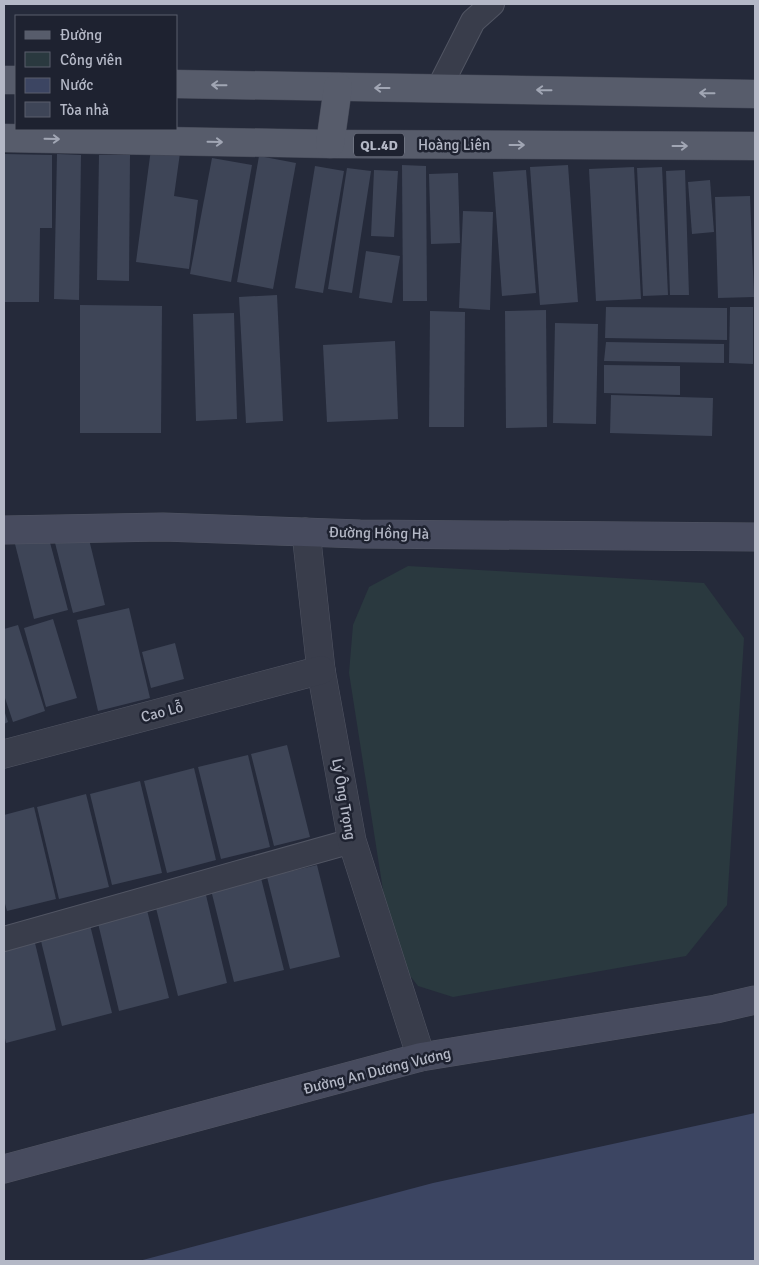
<svg xmlns="http://www.w3.org/2000/svg" width="759" height="1265" font-family="Signika,sans-serif">
	<style>
		.green { fill: #2a393f }
		.water { fill: #3c4562 }
		.building { fill: #3e4557 }
		.lines { fill: none; stroke-linecap: round; stroke-linejoin: round }
		.lane-casing { stroke: #515563; stroke-width: 26 }
		.street-casing { stroke: #515563; stroke-width: 29 }
		.secondary-casing { stroke: #515563; stroke-width: 29 }
		.primary-casing { stroke: #424654; stroke-width: 29 }
		.lane { stroke: #393d4b; stroke-width: 24 }
		.street { stroke: #393d4b; stroke-width: 28 }
		.secondary { stroke: #474b5e; stroke-width: 28 }
		.primary { stroke: #575c6b; stroke-width: 28 }
		.oneway { stroke: #a1a6b4 }
		.labels { text-anchor: middle; dominant-baseline: central; stroke-width: 5; stroke-linejoin: round; paint-order: stroke }
		.shield { fill: #1e2230; stroke: #878b99; stroke-width: 1 }
		.shield-label { font-size: 14px; font-weight: bold; fill: #b4b8c6 }
		.street-label { font-size: 15px; fill: #b4b8c6; stroke: #1e2230 }
	</style>
	<rect width="100%" height="100%" fill="#252a3a"/>
	<polygon class="green" points="408,566 704,583 744,638 727,905 686,956 453,997 418,986 393,954 349,673 353,625 369,587"/>
	<polygon class="water" points="755,1113 755,1261 139,1261 433,1183"/>
	<g class="building">
		<polygon points="151,149 180,153 174,196 198,200 189,269 136,262"/>
		<polygon points="4,154 52,155 52,228 40,228 39,302 4,302"/>
		<polygon points="57,154 81,155 79,300 54,299"/>
		<polygon points="99,155 130,155 129,281 97,280"/>
		<polygon points="259,156 296,163 273,289 237,282"/>
		<polygon points="212,158 252,165 231,282 190,274"/>
		<polygon points="402,165 426,166 427,301 403,301"/>
		<polygon points="568,165 578,302 540,305 530,167"/>
		<polygon points="315,166 344,171 323,293 295,288"/>
		<polygon points="634,167 641,299 596,301 589,169"/>
		<polygon points="662,167 668,295 643,296 637,168"/>
		<polygon points="347,168 371,171 352,293 328,289"/>
		<polygon points="374,170 398,171 394,237 371,236"/>
		<polygon points="526,170 536,293 502,296 493,172"/>
		<polygon points="685,170 689,295 670,295 666,171"/>
		<polygon points="458,173 460,243 431,244 429,174"/>
		<polygon points="710,180 714,232 692,234 688,182"/>
		<polygon points="750,196 754,297 718,298 715,197"/>
		<polygon points="463,211 493,212 490,310 459,308"/>
		<polygon points="366,251 400,256 392,303 359,298"/>
		<polygon points="277,295 283,421 246,423 239,297"/>
		<polygon points="80,305 162,306 161,433 80,433"/>
		<polygon points="606,307 727,308 727,340 605,338"/>
		<polygon points="730,307 753,307 753,364 729,363"/>
		<polygon points="546,310 547,427 506,428 505,311"/>
		<polygon points="430,311 465,312 464,427 429,427"/>
		<polygon points="234,313 237,419 196,421 193,314"/>
		<polygon points="555,323 598,324 596,424 553,423"/>
		<polygon points="395,341 398,419 327,422 323,345"/>
		<polygon points="606,342 724,344 724,363 604,361"/>
		<polygon points="604,365 680,366 680,395 604,393"/>
		<polygon points="611,395 713,398 712,436 610,433"/>
		<polygon points="87,531 105,605 73,613 54,539"/>
		<polygon points="48,535 68,610 34,619 15,544"/>
		<polygon points="129,608 150,698 98,711 77,620"/>
		<polygon points="53,619 77,698 46,707 24,628"/>
		<polygon points="18,625 45,711 13,722 4,695 4,629"/>
		<polygon points="175,643 184,679 151,688 142,652"/>
		<polygon points="4,710 8,722 4,724"/>
		<polygon points="287,745 310,837 274,846 251,754"/>
		<polygon points="248,755 270,847 221,859 198,767"/>
		<polygon points="194,768 216,860 167,873 144,781"/>
		<polygon points="140,781 162,873 112,885 90,794"/>
		<polygon points="86,794 109,887 59,899 37,807"/>
		<polygon points="34,807 56,899 7,911 4,900 4,815"/>
		<polygon points="317,865 340,957 290,969 267,877"/>
		<polygon points="261,878 284,970 234,982 211,890"/>
		<polygon points="205,891 227,983 178,996 155,904"/>
		<polygon points="146,906 169,998 119,1011 97,919"/>
		<polygon points="89,921 112,1013 62,1026 39,933"/>
		<polygon points="34,939 56,1030 6,1043 4,1034 4,946"/>
	</g>
	<g class="lines">
		<defs>
			<g id="lane">
				<polyline points="439,88 473,21 492,4"/>
				<polyline points="4,939 352,841"/>
			</g>
			<g id="street">
				<polyline points="306,532 321,670 352,841 421,1057"/>
				<polyline points="4,754 321,670"/>
			</g>
			<g id="secondary">
				<polyline points="4,530 163,527 360,534 755,537"/>
				<polyline points="4,1169 421,1057 716,1009 755,1000"/>
			</g>
			<g id="primary">
				<polyline points="4,80 16,80"/>
				<polyline points="176,84 755,94"/>
				<polyline points="4,138 330,144 755,146"/>
				<polyline points="330,144 338,87"/>
			</g>
		</defs>
		<use href="#lane" class="lane-casing"/>
		<use href="#street" class="street-casing"/>
		<use href="#secondary" class="secondary-casing"/>
		<use href="#primary" class="primary-casing"/>
		<use href="#lane" class="lane"/>
		<use href="#street" class="street"/>
		<use href="#secondary" class="secondary"/>
		<use href="#primary" class="primary"/>
	</g>
	<defs><path id="oneway-shaft" d="M-6 0H5M1.5-3L5.5 0L1.5 3" fill="none" stroke-width="1.6" stroke-linecap="round" stroke-linejoin="round" transform="scale(1.25)"/></defs>
	<g class="oneway">
		<use href="#oneway-shaft" transform="translate(219 85) rotate(-179)"/>
		<use href="#oneway-shaft" transform="translate(382 88) rotate(-180)"/>
		<use href="#oneway-shaft" transform="translate(544 90) rotate(-179)"/>
		<use href="#oneway-shaft" transform="translate(707 93) rotate(-179)"/>
		<use href="#oneway-shaft" transform="translate(52 139) rotate(1)"/>
		<use href="#oneway-shaft" transform="translate(215 142) rotate(1)"/>
		<use href="#oneway-shaft" transform="translate(517 145)"/>
		<use href="#oneway-shaft" transform="translate(680 146)"/>
	</g>
	<g class="labels">
		<rect class="shield" x="354" y="133.5" width="50" height="23" rx="4"/>
		<g class="shield-label">
			<text x="379" y="145">QL.4D</text>
		</g>
		<g class="street-label">
			<text x="454" y="145">Hoàng Liên</text>
			<text transform="translate(379 533) rotate(1)">Đường Hồng Hà</text>
			<text transform="translate(162 712) rotate(-15)">Cao Lỗ</text>
			<text transform="translate(344 799) rotate(80)">Lý Ông Trọng</text>
			<text transform="translate(377 1071) rotate(-14)">Đường An Dương Vương</text>
		</g>
	</g>
	<rect width="759" height="1265" fill="none" stroke="#b4b8c6" stroke-width="10"/>
	<rect x="15" y="15" width="162" height="115" fill="#1e2230" stroke="#5a5e6c"/>
	<rect x="25" y="31" width="25" height="8" fill="#575c6b" stroke="#5a5e6c"/>
	<text x="60" y="40" font-size="15" fill="#b4b8c6">Đường</text>
	<rect x="25" y="52" width="25" height="15" fill="#2a393f" stroke="#5a5e6c"/>
	<text x="60" y="65" font-size="15" fill="#b4b8c6">Công viên</text>
	<rect x="25" y="78" width="25" height="15" fill="#3c4562" stroke="#5a5e6c"/>
	<text x="60" y="90" font-size="15" fill="#b4b8c6">Nước</text>
	<rect x="25" y="102" width="25" height="15" fill="#3e4557" stroke="#5a5e6c"/>
	<text x="60" y="115" font-size="15" fill="#b4b8c6">Tòa nhà</text>
</svg>
